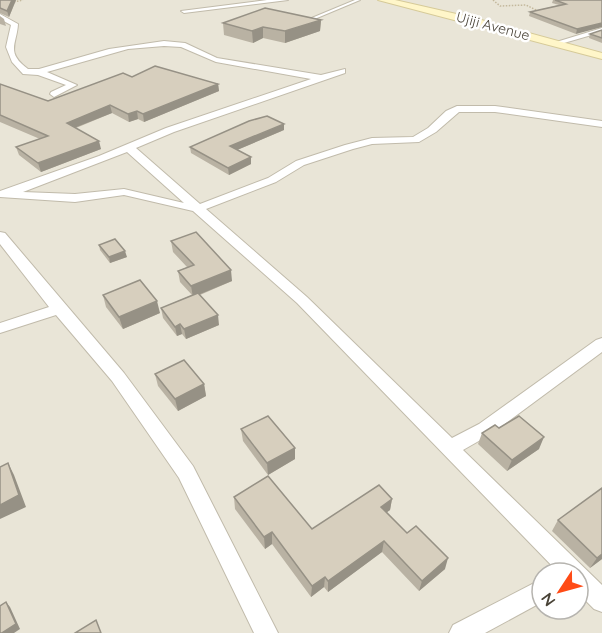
<svg xmlns="http://www.w3.org/2000/svg" width="602" height="633" font-family="Quicksand,sans-serif">
	<style>
		.residential { fill: #e9e5d7; fill-rule: evenodd }
		.lines { fill: none; stroke-linecap: round; stroke-linejoin: round }
		.lane-casing { stroke: #c1bbab; stroke-width: 2 }
		.street-casing { stroke: #c1bbab; stroke-width: 2 }
		.secondary-casing { stroke: #d6ca98; stroke-width: 2 }
		.path { stroke: #c3b89c; stroke-width: 1.5; stroke-dasharray: 1.5 1.5; stroke-linecap: butt }
		.lane { fill: #fff; fill-rule: evenodd }
		.street { fill: #fff; fill-rule: evenodd }
		.secondary { fill: #fff6c9; fill-rule: evenodd }
		.wall { fill: #b9b2a3 }
		.shaded-wall { fill: #969185 }
		.building { fill: #d7cfbe; stroke: #969185; stroke-width: 1.5 }
		.labels { text-anchor: middle; dominant-baseline: central; stroke-width: 5; stroke-linejoin: round; paint-order: stroke }
		.far-street-label { font-size: 14px; fill: #494337; stroke: #fff }
	</style>
	<rect width="100%" height="100%" fill="#f5f2e9"/>
	<path class="residential" d="M0,0H602V633H0ZM542,573H578V609H542Z"/>
	<g class="lines">
		<defs>
			<polygon id="lane" points="355,0 360,0 305,23 302,22"/>
			<g id="street">
				<polygon points="267,0 288,0 184,13 181,11"/>
				<path d="M0,14L18,24C17,44 5,52 28,69H39L109,49L164,41L185,43L217,58L321,75L345,69V73L174,132L136,148L200,204L268,178L296,161L345,145L372,138L413,137L428,128L446,111L457,106H495L602,121V127L495,112H459L436,132L419,142L372,144L353,149L304,165L276,182L206,209L307,297L452,438L479,424L596,340L602,338V352L491,434L463,450L602,585V612L594,609L578,593V573H559L297,303L193,211L124,195L75,202L0,197V191L99,156L166,128L311,79L216,62L181,47L164,46L128,49L47,72L77,85L54,97L50,94L51,92L66,85L38,75L23,74L12,62L6,47L11,25L0,19ZM127,152L184,203L124,189L75,194L23,192Z"/>
				<polygon points="602,28 602,32 557,45 553,43"/>
				<polygon points="0,232 5,233 124,373 193,466 278,633 254,633 179,478 112,381 56,315 0,333 0,323 49,307 0,244"/>
				<polygon points="542,579 542,602 485,633 449,633 453,625"/>
			</g>
			<polygon id="secondary" points="378,0 395,0 474,18 602,53 602,59"/>
		</defs>
		<use href="#lane" class="lane-casing"/>
		<use href="#street" class="street-casing"/>
		<use href="#secondary" class="secondary-casing"/>
		<g class="path">
			<polyline points="493,0 500,6 526,5 540,12"/>
			<polyline points="14,2 23,0"/>
		</g>
		<use href="#lane" class="lane"/>
		<use href="#street" class="street"/>
		<use href="#secondary" class="secondary"/>
	</g>
	<g class="wall">
		<polygon points="0,0 16,0 9,17 0,13"/>
		<polygon points="553,0 602,0 576,34 529,16 530,12 559,5 552,3"/>
		<polygon points="0,16 4,19 6,26 0,24"/>
		<polygon points="321,20 320,31 285,43 263,38 253,43 224,35 223,23"/>
		<polygon points="602,30 602,43 589,38 590,34"/>
		<polygon points="132,77 218,84 219,91 144,122 138,119 129,122 112,113 76,128 101,149 41,172 19,155 16,147 40,139 0,122 0,84 48,101"/>
		<polygon points="284,130 237,150 251,157 251,164 229,175 191,153 190,147"/>
		<polygon points="171,241 232,281 200,295 219,325 186,339 182,334 177,336 163,318 161,308 192,295 180,282 178,271 187,267 173,252"/>
		<polygon points="99,245 127,257 110,263 100,250"/>
		<polygon points="103,295 160,313 123,329 106,307"/>
		<polygon points="155,374 204,384 206,396 178,411 158,386"/>
		<polygon points="499,428 539,449 507,471 478,444 482,433"/>
		<polygon points="241,429 295,459 268,475 243,441"/>
		<polygon points="234,497 312,529 392,499 390,510 387,512 407,533 445,569 419,591 382,552 328,592 324,587 311,597 272,544 265,549 235,509"/>
		<polygon points="558,520 602,559 590,568 552,531"/>
	</g>
	<g class="shaded-wall">
		<polygon points="12,0 16,0 9,17 7,11"/>
		<polygon points="321,20 320,31 285,43 285,31"/>
		<polygon points="602,23 602,27 576,34 577,29"/>
		<polygon points="263,27 263,38 253,43 252,31"/>
		<polygon points="218,84 219,91 144,122 143,114"/>
		<polygon points="110,105 112,113 69,130 67,123"/>
		<polygon points="137,111 138,119 129,122 128,114"/>
		<polygon points="284,124 284,130 230,153 230,146"/>
		<polygon points="99,141 101,149 41,172 38,163"/>
		<polygon points="251,157 251,164 229,175 228,168"/>
		<polygon points="125,251 127,257 110,263 109,257"/>
		<polygon points="231,270 232,281 193,297 191,286"/>
		<polygon points="157,301 160,313 123,329 119,317"/>
		<polygon points="218,315 219,325 186,339 184,329"/>
		<polygon points="180,324 182,334 177,336 175,327"/>
		<polygon points="204,384 206,396 178,411 175,399"/>
		<polygon points="544,437 539,449 507,471 512,460"/>
		<polygon points="295,448 295,459 268,475 267,463"/>
		<polygon points="8,463 14,475 26,507 0,519 0,505"/>
		<polygon points="392,499 390,510 379,518 381,507"/>
		<polygon points="272,532 272,544 265,549 264,537"/>
		<polygon points="384,541 382,552 328,592 328,581"/>
		<polygon points="602,554 602,559 590,568 597,558"/>
		<polygon points="448,558 445,569 419,591 422,581"/>
		<polygon points="325,577 324,587 311,597 312,586"/>
		<polygon points="6,602 10,607 20,629 14,633 2,633"/>
	</g>
	<g class="building">
		<polygon points="0,0 12,0 7,11 0,8"/>
		<polygon points="555,0 602,0 602,23 577,29 530,12 566,4"/>
		<polygon points="265,8 321,20 285,31 263,27 252,31 223,23"/>
		<polygon points="602,30 602,38 590,34"/>
		<polygon points="155,66 218,84 143,114 137,111 128,114 110,105 67,123 99,141 38,163 16,147 48,136 0,115 0,84 48,101 123,73 132,77"/>
		<polygon points="267,116 284,124 230,146 251,157 228,168 190,147 249,121"/>
		<polygon points="196,232 231,270 191,286 178,271 194,265 171,241"/>
		<polygon points="115,239 125,251 109,257 99,245"/>
		<polygon points="140,280 157,301 119,317 103,295"/>
		<polygon points="198,293 218,315 184,329 180,324 175,327 161,308"/>
		<polygon points="184,360 204,384 175,399 155,374"/>
		<polygon points="268,416 295,448 267,463 241,429"/>
		<polygon points="519,416 544,437 512,460 482,433 495,425 499,428"/>
		<polygon points="8,463 19,495 0,505 0,467"/>
		<polygon points="268,476 312,529 379,485 392,499 381,507 407,533 416,526 448,558 422,581 384,541 328,581 325,577 312,586 272,532 264,537 234,497"/>
		<polygon points="602,488 602,554 597,558 558,520"/>
		<polygon points="6,602 16,624 2,633 0,633 0,606"/>
		<polygon points="96,620 101,633 75,633"/>
	</g>
	<g class="labels">
		<g class="far-street-label">
			<text transform="translate(493 26) rotate(15)">Ujiji Avenue</text>
		</g>
	</g>
	<g transform="translate(560 591) rotate(234)"><circle r="28" fill="#ffffff" stroke="#b6b4af" stroke-width="1.5"/>
	<path d="M0-4.5L10 22L0 15L-10 22Z" fill="#ff4b16"/>
	<text y="-9" font-size="16" font-weight="bold" text-anchor="middle" fill="#494337">N</text>
	</g>
</svg>
